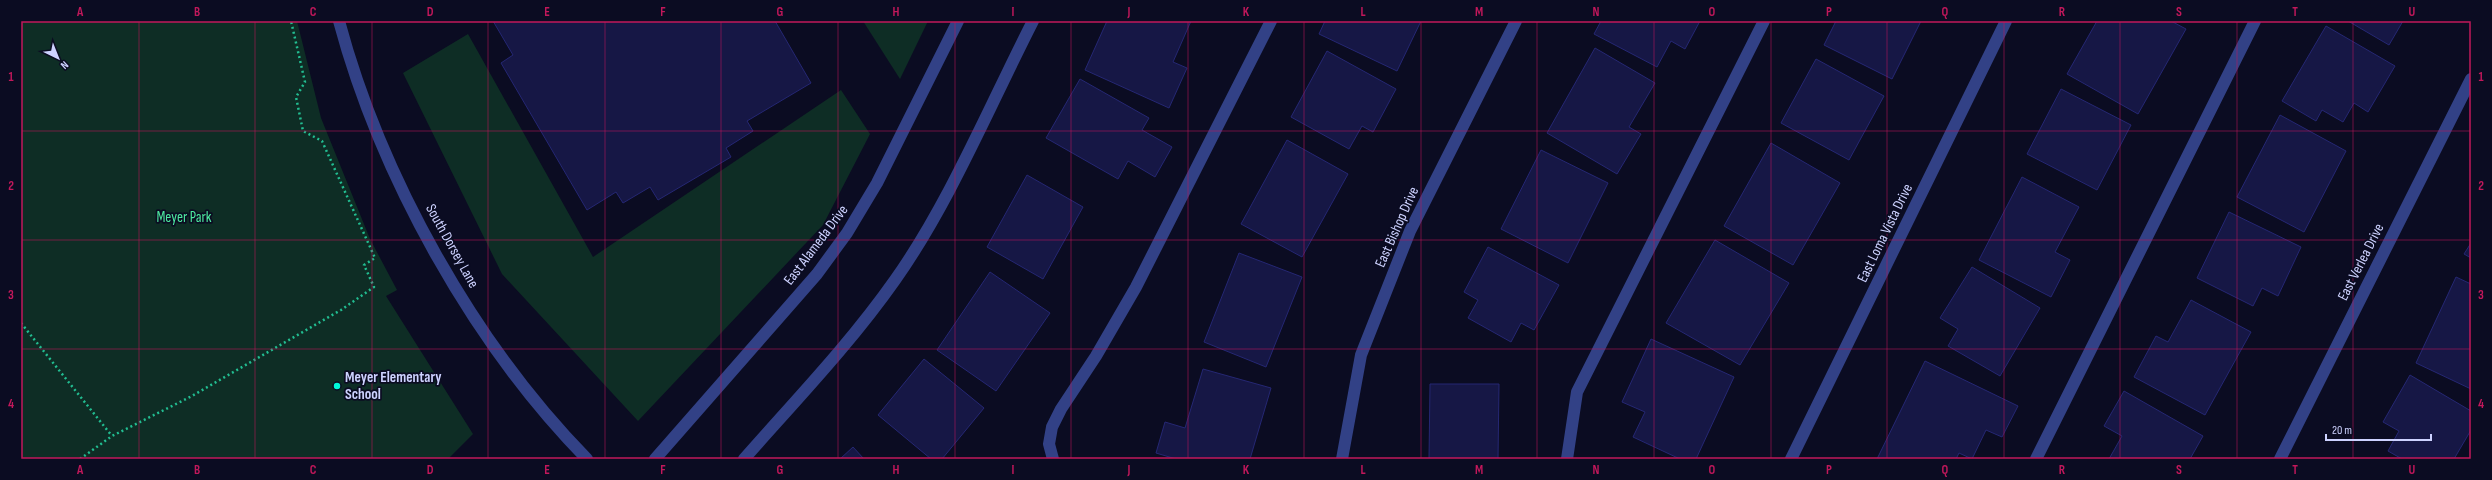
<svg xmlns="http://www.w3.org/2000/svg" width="2492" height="480" font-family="'Sofia Sans Condensed',sans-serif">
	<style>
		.green { fill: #0e2d25 }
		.building { fill: #161745; stroke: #252773 }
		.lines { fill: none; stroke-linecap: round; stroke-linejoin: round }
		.path { stroke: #22bd91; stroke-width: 2.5; stroke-dasharray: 2 3; stroke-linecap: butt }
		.minor { stroke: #324186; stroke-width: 12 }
		.grid { fill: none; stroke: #c2185b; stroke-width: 1; stroke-opacity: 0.55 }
		.poi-dot { fill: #00f8d9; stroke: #0b0c22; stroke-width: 1.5 }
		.labels { text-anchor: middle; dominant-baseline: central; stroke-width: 3.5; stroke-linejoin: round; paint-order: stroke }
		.park-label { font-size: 15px; fill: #4deaa0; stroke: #0b0c22 }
		.street-label { font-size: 15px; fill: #cdd2ff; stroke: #0b0c22 }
		.poi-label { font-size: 15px; font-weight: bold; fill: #cdd2ff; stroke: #0b0c22; text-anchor: start }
		.neatline { fill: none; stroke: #c2185b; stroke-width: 1.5 }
		.grid-label { font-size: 13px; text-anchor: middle; font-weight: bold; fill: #c2185b }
	</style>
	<rect width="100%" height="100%" fill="#0b0c22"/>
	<g class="green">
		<polygon points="21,21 297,21 321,118 370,239 397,290 386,296 473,434 448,459 21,459"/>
		<polygon points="863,21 928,21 900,79"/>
		<polygon points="468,34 593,257 841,90 870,134 823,225 638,421 502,274 403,73"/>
	</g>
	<g class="building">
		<polygon points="493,21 775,21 811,83 747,121 753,131 726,148 731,157 658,200 650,187 623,203 616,192 587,210 501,63 513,55"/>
		<polygon points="1107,21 1191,21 1173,62 1187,68 1169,108 1085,70"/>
		<polygon points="1325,21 1421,21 1397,71 1319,34"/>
		<polygon points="1601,21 1700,21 1685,49 1671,41 1657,67 1594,34"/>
		<polygon points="1836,21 1921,21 1892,79 1824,45"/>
		<polygon points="2097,21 2171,21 2186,29 2138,114 2067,74"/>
		<polygon points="2348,21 2403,21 2389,45"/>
		<polygon points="2326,26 2395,66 2368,112 2354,103 2343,122 2322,110 2316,121 2282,101"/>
		<polygon points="1595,48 1655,83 1629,127 1641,134 1617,174 1547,133"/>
		<polygon points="1327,51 1396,89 1373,132 1362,126 1349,149 1291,117"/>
		<polygon points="1816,59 1884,96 1849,160 1781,123"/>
		<polygon points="1080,79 1149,118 1142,130 1172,147 1155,177 1128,161 1118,179 1046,138"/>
		<polygon points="2061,89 2131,125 2097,190 2027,154"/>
		<polygon points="2280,115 2346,151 2304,232 2237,197"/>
		<polygon points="1287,140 1348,174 1302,257 1241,224"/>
		<polygon points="1771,143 1840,183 1793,265 1724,226"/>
		<polygon points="1541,150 1608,183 1568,263 1501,229"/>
		<polygon points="1027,175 1083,207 1043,279 987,247"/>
		<polygon points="2022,177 2079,207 2055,252 2070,260 2051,297 1979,260"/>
		<polygon points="2229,212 2301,247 2278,296 2262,288 2253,306 2197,278"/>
		<polygon points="1715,240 1789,283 1740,365 1666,323"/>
		<polygon points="2471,243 2471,258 2464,254"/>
		<polygon points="1488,247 1559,285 1534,330 1521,323 1511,342 1468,318 1478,300 1464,292"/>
		<polygon points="1239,253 1302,277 1266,367 1204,342"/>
		<polygon points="1972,267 2040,308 2000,376 1948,346 1958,329 1940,318"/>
		<polygon points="990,272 1050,313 996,391 937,350"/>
		<polygon points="2456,277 2471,284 2471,389 2416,363"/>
		<polygon points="2191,300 2251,332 2205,415 2134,377 2156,336 2168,342"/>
		<polygon points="1651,339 1734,377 1696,459 1680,459 1633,437 1645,412 1622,402"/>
		<polygon points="924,359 984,408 942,459 931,459 878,415"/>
		<polygon points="1925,361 2018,406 2002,437 1986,430 1972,459 1959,453 1956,459 1877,459"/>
		<polygon points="1203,369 1271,388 1250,459 1176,459 1156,453 1165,422 1185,428"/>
		<polygon points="2410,375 2471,411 2471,430 2454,459 2402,459 2388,451 2399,431 2383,422"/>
		<polygon points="1430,384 1499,384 1498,459 1429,459"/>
		<polygon points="2124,391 2203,436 2190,459 2109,459 2122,436 2104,426"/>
		<polygon points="853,447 864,459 840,459"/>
	</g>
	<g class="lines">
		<g class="path">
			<polyline points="21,323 112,436"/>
			<polyline points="80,459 112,436 192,396 341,310 374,287 364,265 375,258 322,141 303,131 296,97 305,82 291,21"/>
		</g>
		<g class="minor">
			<path d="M339,21C381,177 474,344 587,459"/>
			<polyline points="655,459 817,274 847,233 877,183 958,21"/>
			<path d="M744,459C795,401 850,344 895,280C949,204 990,105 1033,21"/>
			<polyline points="1053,459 1049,444 1052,427 1061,409 1096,356 1136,287 1271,21"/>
			<polyline points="1342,459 1361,355 1410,231 1516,21"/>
			<polyline points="1567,459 1577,392 1764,21"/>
			<polyline points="1791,459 2006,21"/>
			<polyline points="2036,459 2255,21"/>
			<polyline points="2280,459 2471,79"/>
		</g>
	</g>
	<path class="grid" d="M139,21V459M255,21V459M372,21V459M488,21V459M605,21V459M721,21V459M838,21V459M955,21V459M1071,21V459M1188,21V459M1304,21V459M1421,21V459M1537,21V459M1654,21V459M1771,21V459M1887,21V459M2004,21V459M2120,21V459M2237,21V459M2353,21V459M21,131H2471M21,240H2471M21,349H2471"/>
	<circle class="poi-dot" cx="337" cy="386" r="4"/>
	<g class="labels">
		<g class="park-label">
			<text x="184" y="217">Meyer Park</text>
		</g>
		<g class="street-label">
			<text transform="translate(1397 227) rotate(-66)">East Bishop Drive</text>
			<text transform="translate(1885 233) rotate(-64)">East Loma Vista Drive</text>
			<text transform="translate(816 245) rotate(-53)">East Alameda Drive</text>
			<text transform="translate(452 246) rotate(61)">South Dorsey Lane</text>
			<text transform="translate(2361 262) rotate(-63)">East Verlea Drive</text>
		</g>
		<g class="poi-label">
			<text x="345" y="377">Meyer Elementary<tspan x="345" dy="17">School</tspan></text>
		</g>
	</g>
	<rect width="2492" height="480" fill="none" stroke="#0b0c22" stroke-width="44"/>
	<g transform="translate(58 58) rotate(137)" stroke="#0b0c22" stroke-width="3" paint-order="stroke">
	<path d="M0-3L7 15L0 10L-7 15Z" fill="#cdd2ff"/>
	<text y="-6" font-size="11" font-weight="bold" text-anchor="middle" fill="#cdd2ff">N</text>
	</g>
	<path d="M2326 434v6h105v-6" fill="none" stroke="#cdd2ff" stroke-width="2"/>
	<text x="2332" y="434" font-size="12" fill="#cdd2ff" stroke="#0b0c22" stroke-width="3" paint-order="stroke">20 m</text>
	<rect x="22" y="22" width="2448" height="436" class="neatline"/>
	<g class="grid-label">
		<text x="80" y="16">A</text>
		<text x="197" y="16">B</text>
		<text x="313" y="16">C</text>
		<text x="430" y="16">D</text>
		<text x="547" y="16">E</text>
		<text x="663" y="16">F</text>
		<text x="780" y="16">G</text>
		<text x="896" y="16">H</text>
		<text x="1013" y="16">I</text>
		<text x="1129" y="16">J</text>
		<text x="1246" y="16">K</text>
		<text x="1363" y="16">L</text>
		<text x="1479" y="16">M</text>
		<text x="1596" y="16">N</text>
		<text x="1712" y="16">O</text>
		<text x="1829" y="16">P</text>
		<text x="1945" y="16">Q</text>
		<text x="2062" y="16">R</text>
		<text x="2179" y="16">S</text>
		<text x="2295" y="16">T</text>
		<text x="2412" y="16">U</text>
		<text x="11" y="81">1</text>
		<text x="2481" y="81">1</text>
		<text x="11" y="190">2</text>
		<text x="2481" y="190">2</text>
		<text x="11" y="299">3</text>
		<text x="2481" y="299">3</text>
		<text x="11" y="408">4</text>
		<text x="2481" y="408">4</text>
		<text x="80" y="474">A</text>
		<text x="197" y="474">B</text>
		<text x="313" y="474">C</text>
		<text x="430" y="474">D</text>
		<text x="547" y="474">E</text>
		<text x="663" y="474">F</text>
		<text x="780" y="474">G</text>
		<text x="896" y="474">H</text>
		<text x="1013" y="474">I</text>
		<text x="1129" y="474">J</text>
		<text x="1246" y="474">K</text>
		<text x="1363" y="474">L</text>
		<text x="1479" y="474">M</text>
		<text x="1596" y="474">N</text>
		<text x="1712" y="474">O</text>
		<text x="1829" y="474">P</text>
		<text x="1945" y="474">Q</text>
		<text x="2062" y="474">R</text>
		<text x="2179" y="474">S</text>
		<text x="2295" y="474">T</text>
		<text x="2412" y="474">U</text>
	</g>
</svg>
